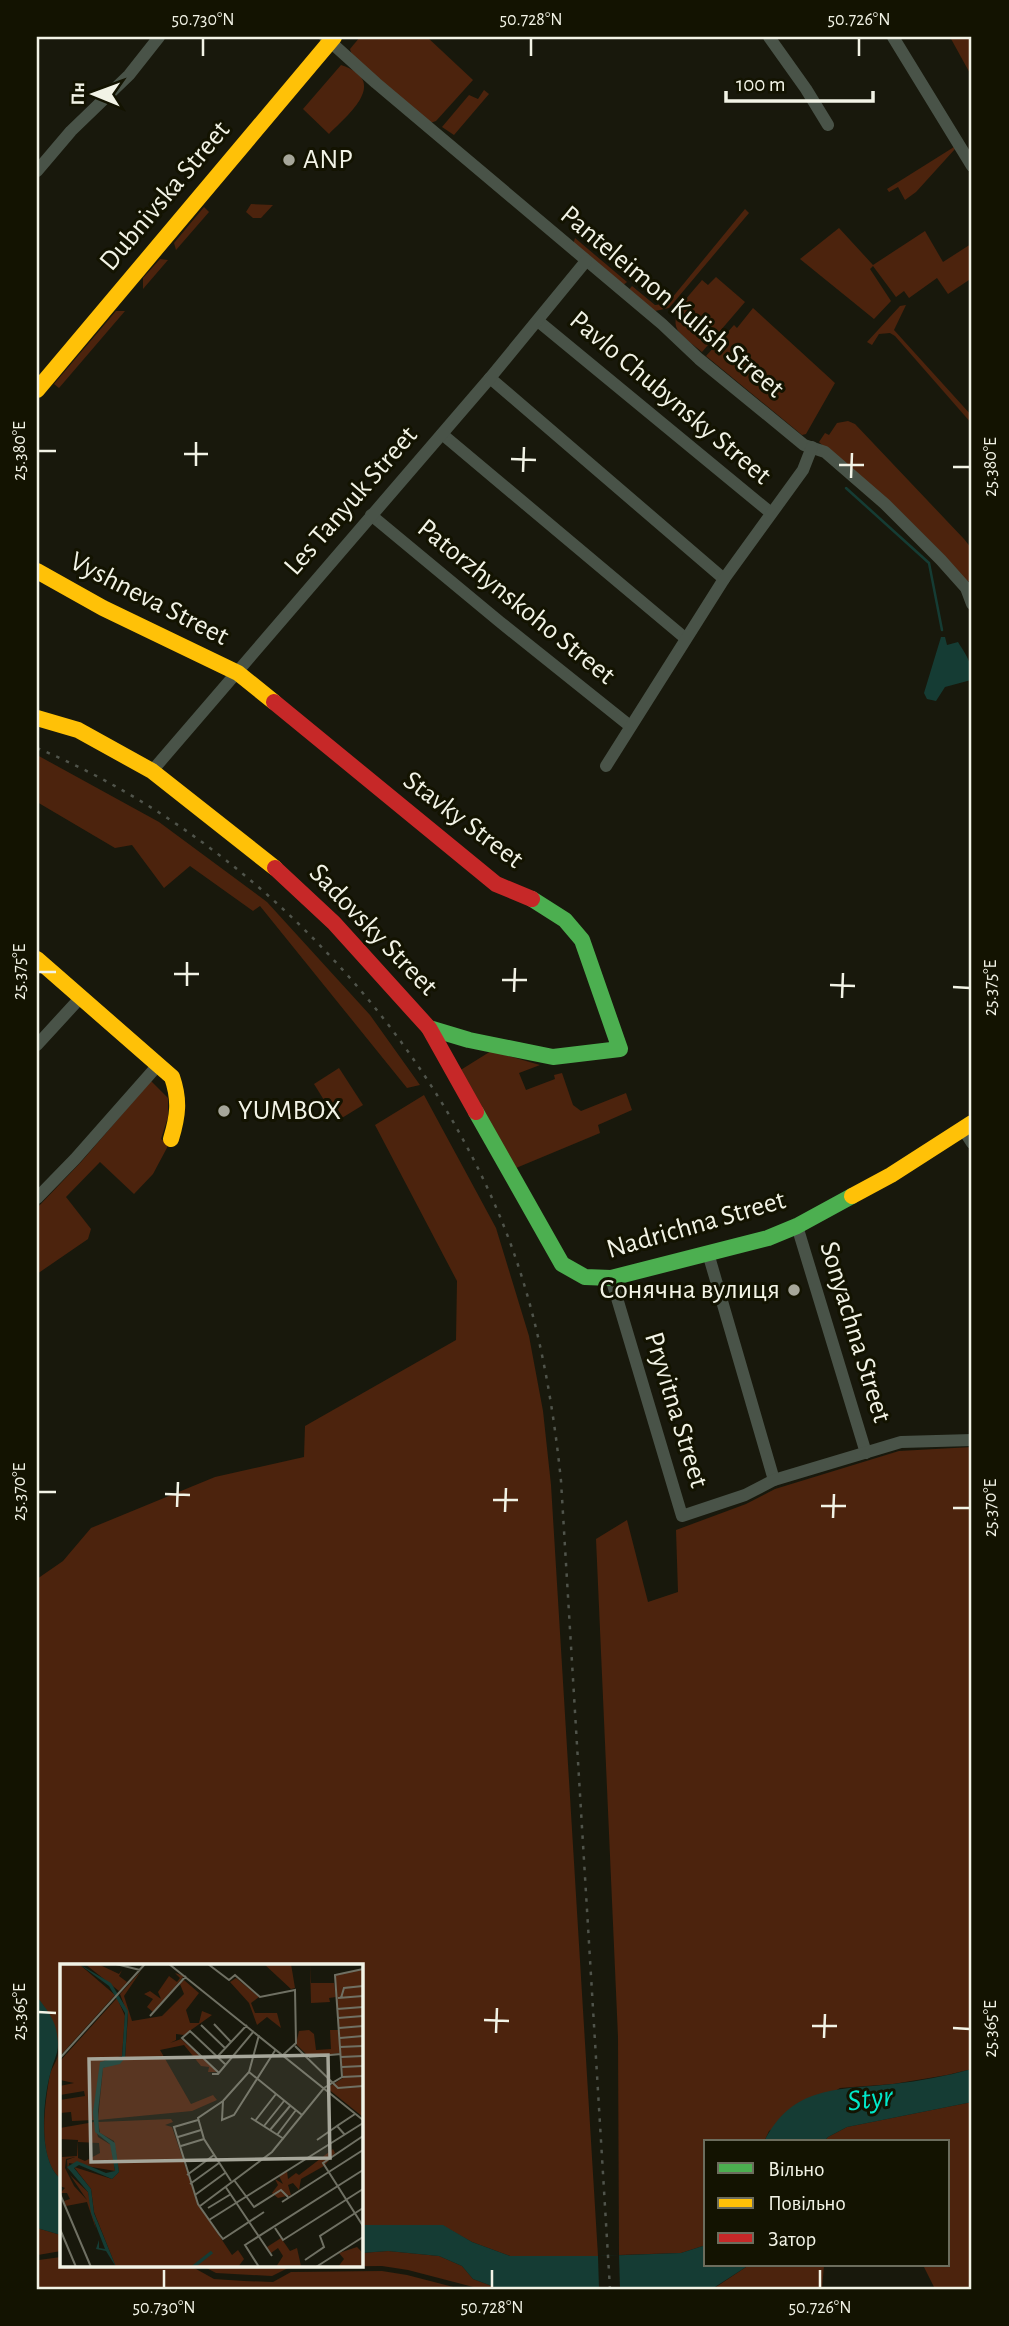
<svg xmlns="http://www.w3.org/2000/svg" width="1009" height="2326" font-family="'Alegreya Sans',sans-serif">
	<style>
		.green { fill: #4c230d }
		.water { fill: #153c34 }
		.pier { fill: #18180c }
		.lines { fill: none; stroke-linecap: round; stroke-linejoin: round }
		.stream { stroke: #153c34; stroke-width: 2.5 }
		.street { stroke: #495348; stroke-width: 12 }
		.fast { stroke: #4caf50; stroke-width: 16 }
		.slow { stroke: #ffc107; stroke-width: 16 }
		.jam { stroke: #c62828; stroke-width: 16 }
		.rail { stroke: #50544b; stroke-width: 2.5; stroke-dasharray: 3.5 7; stroke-linecap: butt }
		.ticks { fill: none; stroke: #f2f3e6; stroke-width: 2.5 }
		.poi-dot { fill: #a6a69a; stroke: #131301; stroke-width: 2.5 }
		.labels { text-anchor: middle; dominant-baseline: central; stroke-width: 6; stroke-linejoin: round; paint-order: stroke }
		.poi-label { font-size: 28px; fill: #f2f3e6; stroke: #131301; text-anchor: start }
		.street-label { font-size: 28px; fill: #f2f3e6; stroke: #131301 }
		.water-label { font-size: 30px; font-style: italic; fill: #00eacb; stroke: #131301 }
		.inset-river { fill: none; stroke: #153c34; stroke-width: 3.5 }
		.inset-road { fill: none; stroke: #6f7063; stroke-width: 2 }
		.view { fill: #a6a69a; fill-opacity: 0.15; stroke: #a6a69a; stroke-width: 3.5 }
		.inset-edge { fill: none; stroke: #f2f3e6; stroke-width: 3.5 }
		.neatline { fill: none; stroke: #f2f3e6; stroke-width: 2.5 }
		.ticks-label { font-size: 18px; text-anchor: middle; fill: #f2f3e6 }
	</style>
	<rect width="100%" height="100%" fill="#18180c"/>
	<g class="green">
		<polygon points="360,37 427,37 473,80 436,121 430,123 352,55 350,49"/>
		<polygon points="950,37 972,37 972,77"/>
		<path d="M341,65C390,81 349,114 329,134L303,109Z"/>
		<polygon points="484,90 489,94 454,135 442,127 469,95 478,99"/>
		<polygon points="954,147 955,149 916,192 905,200 898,187 889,192 887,189"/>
		<polygon points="251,204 273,205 261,218 253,218 246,212"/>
		<polygon points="204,207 209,212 176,250 174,243"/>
		<polygon points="745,209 749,213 669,308 655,311 628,291 632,286 655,305 667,304"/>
		<polygon points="839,228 873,265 925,231 943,262 971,244 972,278 948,294 937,278 909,298 904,291 896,297 873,266 870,269 891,301 874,319 800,259"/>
		<polygon points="575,238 627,282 622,286 573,245"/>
		<polygon points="160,259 168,260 143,289 143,278"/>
		<path d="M716,277L745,302L702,352C695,346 686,340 680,333C665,317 692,293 702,280L708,285Z"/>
		<polygon points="906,305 894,330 972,416 972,424 895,336 890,333 879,334 872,345 867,342 900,306"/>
		<polygon points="753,308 835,383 806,434 802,435 706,356 734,325 737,328"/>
		<polygon points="116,311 125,311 59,388 54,384"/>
		<polygon points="848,421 855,424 964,539 972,549 972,582 963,580 819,442 825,433 829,435 837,423"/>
		<polygon points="37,755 159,822 267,902 370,1015 420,1085 407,1088 260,906 253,911 190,866 164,888 132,845 115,848 37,802"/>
		<polygon points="491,1051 540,1065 519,1073 526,1090 555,1079 554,1075 562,1073 573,1105 581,1111 626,1093 632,1110 598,1125 600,1133 516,1168 459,1071"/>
		<polygon points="339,1068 363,1105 337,1121 314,1084"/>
		<polygon points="151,1081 168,1098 168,1117 161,1139 169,1144 153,1174 134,1194 100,1162 66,1197 91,1229 88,1239 37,1274 37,1208 81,1162"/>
		<path d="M424,1095L496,1228L529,1336L543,1411L551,1485L598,2256H510L472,2242L443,2226L361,2225L360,1966H61V2179C36,2159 45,2102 50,2074C52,2067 58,2060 58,2053C59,2046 51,2016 47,2011C44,2006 40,2002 37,1997V1579L63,1561L91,1528L215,1477L304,1457L305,1426L456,1340L457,1281L375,1125Z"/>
		<polygon points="972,1447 972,2069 947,2075 893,2084 840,2088 769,2131 764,2142 706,2142 706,2245 681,2253 619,2255 618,2037 596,1539 627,1520 648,1602 678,1592 676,1530 746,1504 775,1489 899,1451"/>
		<polygon points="972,2102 972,2289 935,2289 923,2265 948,2265 948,2142 823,2142 828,2137 847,2127"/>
		<polygon points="37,2228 61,2235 61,2251 38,2255 39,2260 61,2257 61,2265 189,2265 214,2279 244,2281 273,2282 291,2272 382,2271 407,2275 461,2289 37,2289"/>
		<polygon points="388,2251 439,2256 462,2266 473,2279 500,2289 481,2289 408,2270 382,2266 290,2267 272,2276 216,2273 201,2265 360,2265 361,2253"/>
		<polygon points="749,2265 824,2265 822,2289 708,2289 716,2287"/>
	</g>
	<g class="water">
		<path d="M941,637H945L947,645L958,642C966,655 974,665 971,680L945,687L936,701L927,699L924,693Z"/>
		<path d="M37,1997C46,2008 56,2021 57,2035C60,2052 55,2056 51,2071C43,2098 37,2160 61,2179V2235L37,2228Z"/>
		<path d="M972,2069V2102L847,2127L828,2137L823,2142H764C792,2085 838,2090 893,2084C920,2081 946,2076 972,2069Z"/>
		<polygon points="361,2225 443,2225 472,2242 510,2256 598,2256 681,2253 706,2245 706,2265 749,2265 715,2287 708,2289 500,2289 473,2279 462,2266 439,2256 388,2251 361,2253"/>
	</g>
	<polygon class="pier" points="619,2255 620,2289 599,2289 598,2256"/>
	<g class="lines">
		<polyline class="stream" points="846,488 929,563 942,630"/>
		<g class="street">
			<polyline points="325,37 376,83 662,324 699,359 804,445 825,452 885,504 941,560 966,588 972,604"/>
			<polyline points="769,37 806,89 828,125"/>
			<polyline points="893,37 972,166"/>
			<polyline points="37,171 71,131 129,75 159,37"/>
			<polyline points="538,321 771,513"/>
			<polyline points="490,378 724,579"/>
			<polyline points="442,434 685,638"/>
			<polyline points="371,515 500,622 630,726"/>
			<polyline points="606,766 724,579 803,470 812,447"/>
			<polyline points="152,771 490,378 586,261"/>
			<polyline points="37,1045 81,997"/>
			<polyline points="963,1129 972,1143"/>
			<polyline points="37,1198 75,1159 158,1065"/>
			<polyline points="797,1226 866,1453"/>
			<polyline points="708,1253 774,1480"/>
			<polyline points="611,1278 682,1516 745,1495 774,1480 901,1442 972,1440"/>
		</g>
		<g class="fast">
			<polyline points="429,1028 469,1040 553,1057 620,1049 582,940 565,920 532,899"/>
			<polyline points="476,1112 562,1264 585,1277 611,1278 768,1238 797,1226 852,1196"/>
		</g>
		<g class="slow">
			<polyline points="37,390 334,37"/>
			<polyline points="37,571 103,608 238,673 274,702"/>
			<polyline points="37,718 78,730 152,771 275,868"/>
			<path d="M37,959L172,1077C180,1100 178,1116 171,1139"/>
			<polyline points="852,1196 891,1175 972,1123"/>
		</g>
		<g class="jam">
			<polyline points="274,702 496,884 532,899"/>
			<polyline points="275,868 334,923 429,1028 476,1112"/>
		</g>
		<path class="rail" d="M37,748C242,834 420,1018 503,1224C536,1306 552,1393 561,1481L610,2289"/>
	</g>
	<path class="ticks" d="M203,56V38M531,56V38M859,56V38M38,451H56M184,454H208M511,459L536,460M839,465H864M196,466V442M953,467H970M523,472L524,447M851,478L852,453M38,972H56M174,974H199M502,980H527M830,985L855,986M187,986V962M953,987L970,988M514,992L515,968M842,998L843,973M38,1492H56M165,1494L190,1495M493,1500H518M821,1506H846M177,1507L178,1482M953,1508H970M505,1512L506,1488M833,1518L834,1494M38,2012L56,2013M484,2020L509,2021M812,2026H837M953,2028L970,2029M496,2033L497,2008M824,2038L825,2014M164,2288V2270M492,2288V2270M820,2288V2270"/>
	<g class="poi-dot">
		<circle cx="289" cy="160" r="7"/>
		<circle cx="224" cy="1111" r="7"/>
		<circle cx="794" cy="1290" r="7"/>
	</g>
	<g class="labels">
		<g class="poi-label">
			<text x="303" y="160">ANP</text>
			<text x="238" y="1111">YUMBOX</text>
			<text x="780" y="1290" text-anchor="end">Сонячна вулиця</text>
		</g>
		<g class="street-label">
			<text transform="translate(165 196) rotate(-50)">Dubnivska Street</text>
			<text transform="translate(672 302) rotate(40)">Panteleimon Kulish Street</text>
			<text transform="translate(670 398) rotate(40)">Pavlo Chubynsky Street</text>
			<text transform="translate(351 501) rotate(-49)">Les Tanyuk Street</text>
			<text transform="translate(149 599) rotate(27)">Vyshneva Street</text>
			<text transform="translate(516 602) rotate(39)">Patorzhynskoho Street</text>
			<text transform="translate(463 820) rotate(37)">Stavky Street</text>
			<text transform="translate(373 930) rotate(46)">Sadovsky Street</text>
			<text transform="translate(696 1225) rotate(-16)">Nadrichna Street</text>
			<text transform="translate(855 1332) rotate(73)">Sonyachna Street</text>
			<text transform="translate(676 1410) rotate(73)">Pryvitna Street</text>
		</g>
		<g class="water-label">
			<text transform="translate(870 2099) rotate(-7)">Styr</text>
		</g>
	</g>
	<g transform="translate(60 1964)">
		<rect width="303" height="303" fill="#18180c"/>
		<path d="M0,0H19L55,31L0,92ZM25,0H38L59,10L62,6L59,12L67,18L59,27ZM204,0H231L235,24L231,25ZM250,0L251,19H274L276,33L269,34L270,38L251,39ZM303,5L301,147L303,153L267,124L283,114L275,11ZM81,7L64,32L72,57L102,52L124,30L120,20L124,16L139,29L126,46L130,59H139L142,47L152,51L124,71L116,70V76L110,79L121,75L158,108H148L149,103L141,102L124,81L100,86L131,140L153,131L157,136L132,147L38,156L43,104L65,94L68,51L60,30ZM115,9L124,12L93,48L87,43L93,35L84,30L90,27L101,35L98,28L109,12L117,18L120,14ZM176,14L199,33L191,39L195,49H217L221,64L207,53L197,61L189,39L170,18ZM57,34L65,52L62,92L44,96L34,156L12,157L11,148L0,149V136L25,132L24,127L0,131V122L14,119L0,116V97ZM249,66L254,70L256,86L271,85L270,66H278L280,89L249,93L236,80L239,67ZM111,155L113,158L105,161L112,163L138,240L172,291L178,286L184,295L178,303H56L34,248L31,225L14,203L52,215L59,208L54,177L40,169L38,158ZM34,158L38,173L51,181L55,207L9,199L8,208L7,196L15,193L6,195L5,204L14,222L27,236L10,211L28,228L36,265L27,238L6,242L4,237L10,235L7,229H0L5,224L0,222V178L2,193L17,192L18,176L0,175V164ZM18,178L39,179L40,189L25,197L18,194ZM273,185L275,189L264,202L241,215L239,226L233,219L228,221L231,231L218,234L212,229L218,221L215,215L223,220L219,212L227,207L228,215L236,209L239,211ZM221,274L230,287L237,284L241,302L216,303L223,292L218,284L211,289L207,283ZM297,283L303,289V303H278L284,295L279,289Z" fill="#4c230d" fill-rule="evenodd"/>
		<path d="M19,0L51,19L68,47L65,94L60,100L43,104L38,147L39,168L55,179L59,208L52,215L19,201L14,204L31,225L34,249L56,303L46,287L36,285L39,276V284L45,285L31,249L28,228L7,203L17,197L46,209L55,207L50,180L35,168L33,148L40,98L62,93L65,49L49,22Z" fill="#153c34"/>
		<path class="inset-river" d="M133,303L152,288"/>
		<path class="inset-road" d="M56,0L80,6M109,0L303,156M148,0L169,16L175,11L200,33L235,26L236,79L223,91M278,34L303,32M281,34L284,24L303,22M277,45L303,43M90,52L126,12M278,54L303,52M154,60L171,78M141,61L165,84M279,64L303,62M280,74L303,72M235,82L278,124L303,122M280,83L303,82M157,93L187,61M249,93L281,90M281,93L303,92M0,94L85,0M282,103L303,102M189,108L242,151M159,109L122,74L130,67L166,101M152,110H158L194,67M282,113L303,112M163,137L162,156L174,151L216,85M191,154L224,175M138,156L114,163L138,240L159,270L163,275L204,248M195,157L216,130M204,162L224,137M210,166L230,142M217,171L236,146M285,171L277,162L295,150M303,172L263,199L303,262M118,173L141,166M257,176L277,162M121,182L144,175M127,211L154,191M174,216L194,243L221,226L228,233M171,217L144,175L138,154L163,137L189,108L199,71M130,220L159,199M165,222L212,292M0,230L31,303M135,231L165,209M222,238L303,186M140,242L212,188L264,124L282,113L275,11L303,5M148,244L171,230M149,256L303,159M215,264L223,276L303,225M0,265L16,303M245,296L264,283L260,272L303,244M199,303L185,281L303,206M256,303L303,273"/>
		<path class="view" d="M268,91L270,194L31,198L29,95Z"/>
		<rect width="303" height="303" class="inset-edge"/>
	</g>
	<rect width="1009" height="2326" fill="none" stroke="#131301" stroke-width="77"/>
	<rect x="704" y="2140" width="245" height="126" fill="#131301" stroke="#6c6d5d" stroke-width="2"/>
	<rect x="718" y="2163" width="35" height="10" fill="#4caf50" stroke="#6c6d5d" stroke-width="2"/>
	<text x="768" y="2176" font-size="21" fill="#f2f3e6">Вільно</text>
	<rect x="718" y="2198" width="35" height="10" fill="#ffc107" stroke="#6c6d5d" stroke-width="2"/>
	<text x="768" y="2210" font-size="21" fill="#f2f3e6">Повільно</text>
	<rect x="718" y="2233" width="35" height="10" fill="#c62828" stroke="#6c6d5d" stroke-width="2"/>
	<text x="768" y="2246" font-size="21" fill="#f2f3e6">Затор</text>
	<g transform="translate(94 94) rotate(271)" stroke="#131301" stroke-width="5" paint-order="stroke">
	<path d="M0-5L12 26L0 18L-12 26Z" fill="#f2f3e6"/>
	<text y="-10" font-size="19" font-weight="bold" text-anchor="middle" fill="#f2f3e6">Пн</text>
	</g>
	<path d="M726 91v10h147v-10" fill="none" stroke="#f2f3e6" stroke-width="3.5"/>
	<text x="736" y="91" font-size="21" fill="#f2f3e6" stroke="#131301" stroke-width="5" paint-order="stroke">100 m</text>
	<rect x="38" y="38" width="932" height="2250" class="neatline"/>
	<g class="ticks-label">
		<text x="203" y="25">50.730°N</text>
		<text x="531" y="25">50.728°N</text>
		<text x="859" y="25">50.726°N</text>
		<text transform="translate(19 451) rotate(-90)" y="6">25.380°E</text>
		<text transform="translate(990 467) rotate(-90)" y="6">25.380°E</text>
		<text transform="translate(19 972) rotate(-90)" y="6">25.375°E</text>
		<text transform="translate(990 988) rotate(-90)" y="6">25.375°E</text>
		<text transform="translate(19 1492) rotate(-90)" y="6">25.370°E</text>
		<text transform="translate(990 1508) rotate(-90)" y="6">25.370°E</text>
		<text transform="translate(19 2012) rotate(-90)" y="6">25.365°E</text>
		<text transform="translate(990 2029) rotate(-90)" y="6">25.365°E</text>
		<text x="164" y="2313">50.730°N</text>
		<text x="492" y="2313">50.728°N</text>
		<text x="820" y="2313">50.726°N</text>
	</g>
</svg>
